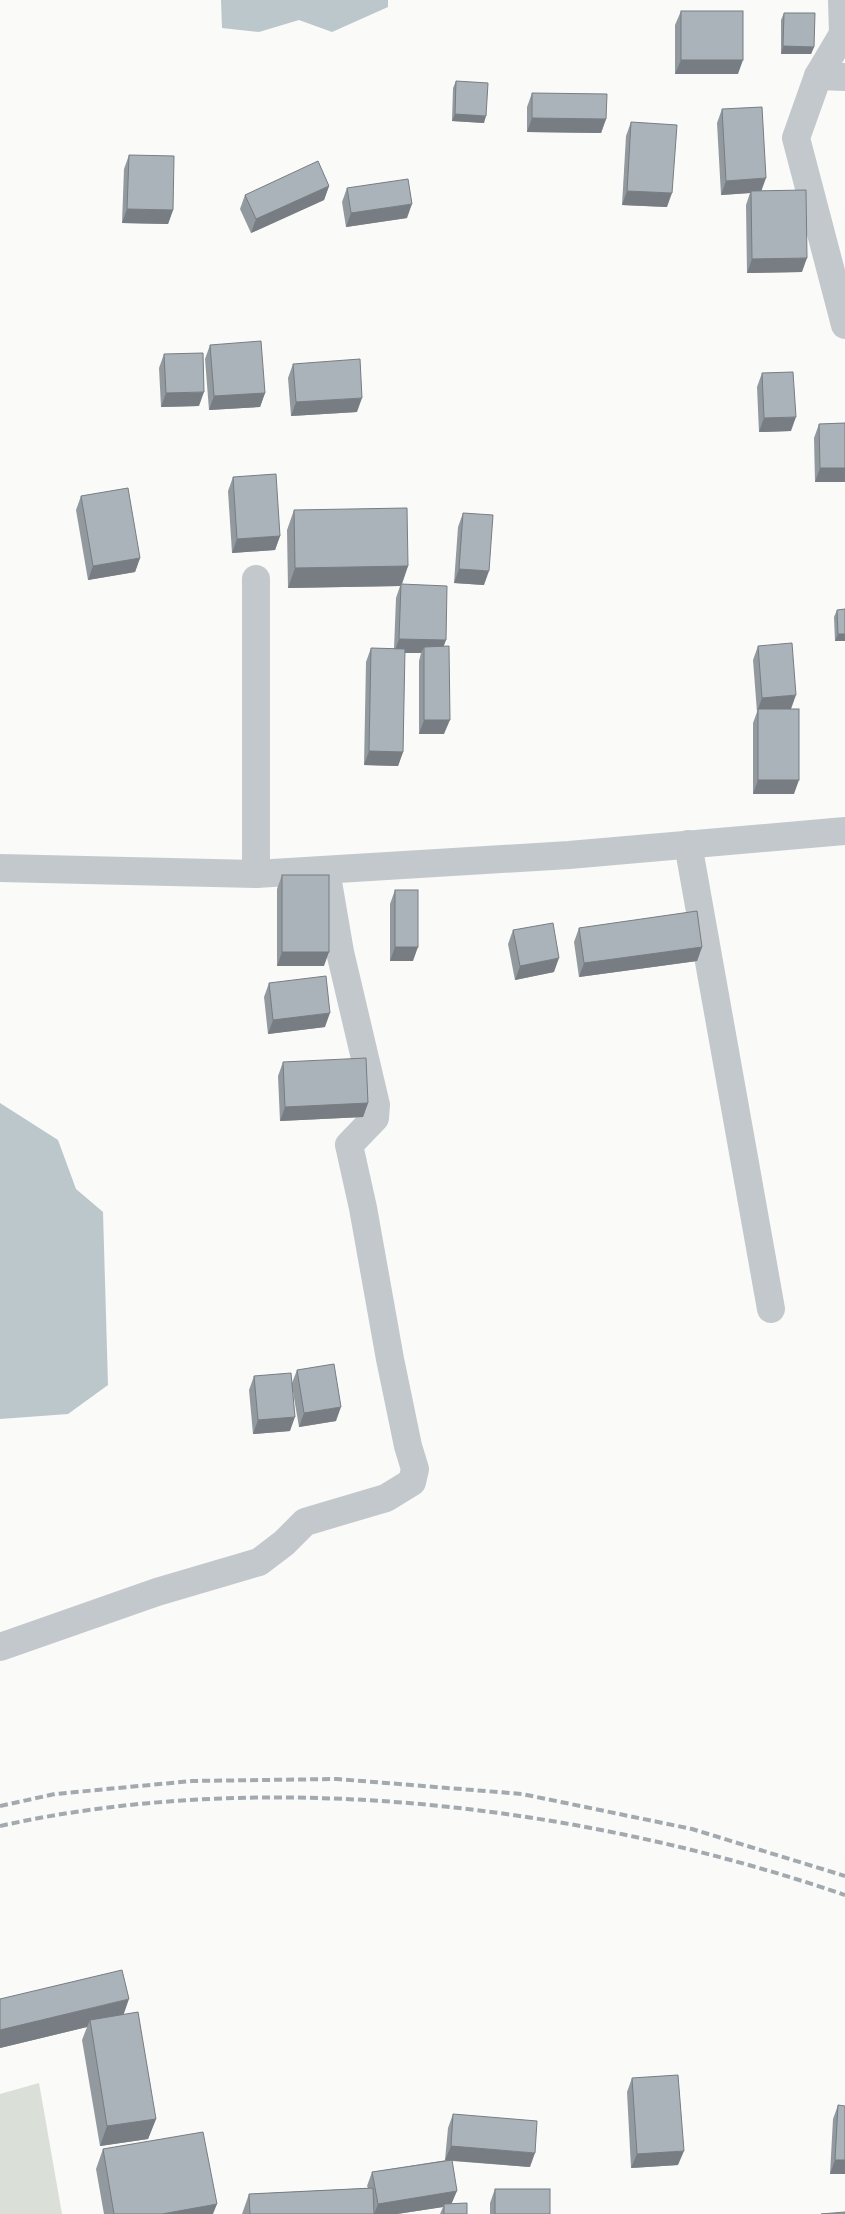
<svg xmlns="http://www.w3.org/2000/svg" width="845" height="2214" font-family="Quicksand,sans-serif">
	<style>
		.green { fill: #dadfd7 }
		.water { fill: #bbc7cb }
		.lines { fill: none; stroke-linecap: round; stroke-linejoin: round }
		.minor { stroke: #c3c8cc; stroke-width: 28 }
		.tertiary { stroke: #c3c8cc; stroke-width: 28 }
		.rail { stroke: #a2aab0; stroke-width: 4; stroke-dasharray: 8 4; stroke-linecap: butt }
		.wall { fill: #929a9f }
		.shaded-wall { fill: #777d82 }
		.building { fill: #aab3b9; stroke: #777d82 }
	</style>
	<rect width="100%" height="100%" fill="#fafaf8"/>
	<polygon class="green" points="39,2083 62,2214 0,2214 0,2094"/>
	<g class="water">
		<polygon points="221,0 388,0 388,7 332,32 299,20 259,32 222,28"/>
		<polygon points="0,1103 58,1140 76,1189 103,1212 108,1385 68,1414 0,1419"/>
	</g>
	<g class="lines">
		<g class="minor">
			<polyline points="842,0 843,34 818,76 796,138 845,325"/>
			<polyline points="818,76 845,77"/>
			<polyline points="256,579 256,874"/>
			<polyline points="688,844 771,1309"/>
			<polyline points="0,1647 157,1592 259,1562 284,1543 305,1522 386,1498 412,1482 415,1469 408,1446 390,1359 363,1208 349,1145 375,1118 376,1105 340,952 326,870"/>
		</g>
		<polyline class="tertiary" points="0,868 256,874 569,855 845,831"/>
		<g class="rail">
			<polyline points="0,1806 55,1794 192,1781 337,1779 522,1794 692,1829 845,1876"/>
			<path d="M0,1826C270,1766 585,1806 845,1895"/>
		</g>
	</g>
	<g class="wall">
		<polygon points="681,11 738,74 675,74 675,25"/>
		<polygon points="784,13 814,47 811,54 781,54 781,20"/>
		<polygon points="456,81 484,123 452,121 453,88"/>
		<polygon points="532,93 606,119 601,133 527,132 527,107"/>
		<polygon points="722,109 762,191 802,272 747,273 746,205 750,193 721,195 717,123"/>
		<polygon points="631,122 667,207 622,205 626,136"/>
		<polygon points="129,155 173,210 168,224 122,223 124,169"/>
		<polygon points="329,186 324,200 251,233 240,209 245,195"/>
		<polygon points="347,188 407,218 346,227 342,202"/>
		<polygon points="210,345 265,393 260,407 209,410 205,359"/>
		<polygon points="164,354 199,406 161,407 159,368"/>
		<polygon points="293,364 357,412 291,416 288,378"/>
		<polygon points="762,373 791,431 759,432 757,387"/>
		<polygon points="845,423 845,482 815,482 814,438 819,424"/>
		<polygon points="233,477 280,536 275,550 232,553 228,491"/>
		<polygon points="81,496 140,558 135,572 88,580 76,510"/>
		<polygon points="294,510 408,566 402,584 443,646 444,734 419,734 419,661 421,653 404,653 403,752 398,766 364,765 366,662 371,648 394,649 396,598 400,586 288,588 287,530"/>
		<polygon points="463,513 484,585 454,583 458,527"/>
		<polygon points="837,610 845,641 835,641 834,617"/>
		<polygon points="758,646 791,709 794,794 753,794 753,723 757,712 753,660"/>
		<polygon points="282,875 324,966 277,966 277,889"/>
		<polygon points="395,890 413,961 390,961 390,904"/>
		<polygon points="579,928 702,947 697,961 579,977 574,942"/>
		<polygon points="513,930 554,972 515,980 508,944"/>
		<polygon points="269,983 325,1027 268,1034 264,997"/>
		<polygon points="283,1062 368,1103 363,1117 280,1121 278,1076"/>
		<polygon points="297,1370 336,1421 299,1427 292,1386 290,1431 253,1434 249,1390 254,1376 292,1383"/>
		<polygon points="0,1999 123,2015 156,2119 148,2139 100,2146 82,2040 87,2027 0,2048"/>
		<polygon points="632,2078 678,2165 631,2168 627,2092"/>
		<polygon points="838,2105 845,2174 830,2174 833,2119"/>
		<polygon points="453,2114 530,2167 452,2161 452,2204 467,2214 440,2214 443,2207 397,2214 242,2214 249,2194 368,2188 367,2186 372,2172 447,2160 445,2160 448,2128"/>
		<polygon points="103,2149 213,2214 104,2214 96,2169"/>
		<polygon points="495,2189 550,2214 490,2214 490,2203"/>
	</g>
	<g class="shaded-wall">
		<polygon points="783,46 814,47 811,54 781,54"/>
		<polygon points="681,60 743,60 738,74 675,74"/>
		<polygon points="455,114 486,116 484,123 452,121"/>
		<polygon points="532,118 606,119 601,133 527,132"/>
		<polygon points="766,178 761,192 751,191 750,193 721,195 726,181"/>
		<polygon points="329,186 324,200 251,233 256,219"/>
		<polygon points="627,191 672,193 667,207 622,205"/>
		<polygon points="412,204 407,218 346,227 351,213"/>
		<polygon points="127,209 173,210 168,224 122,223"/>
		<polygon points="807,258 802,272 747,273 752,259"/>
		<polygon points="204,392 199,406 161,407 166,393"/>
		<polygon points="265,393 260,407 209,410 214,396"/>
		<polygon points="362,398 357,412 291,416 296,402"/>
		<polygon points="796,417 791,431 759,432 764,418"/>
		<polygon points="820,468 845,468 845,482 815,482"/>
		<polygon points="280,536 275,550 232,553 237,539"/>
		<polygon points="140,558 135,572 88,580 93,566"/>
		<polygon points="408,566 401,586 401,584 400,586 288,588 295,568"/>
		<polygon points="459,569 489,571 484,585 454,583"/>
		<polygon points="838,634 845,634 845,641 835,641"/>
		<polygon points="399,639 446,640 441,654 424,647 421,653 394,653"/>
		<polygon points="796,695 791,709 758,709 762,698"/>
		<polygon points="424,720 450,720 444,734 419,734"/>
		<polygon points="369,751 403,752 398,766 364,765"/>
		<polygon points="758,780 799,780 794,794 753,794"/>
		<polygon points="395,947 418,947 413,961 390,961"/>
		<polygon points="702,947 697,961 579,977 584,963"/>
		<polygon points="282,952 329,952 324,966 277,966"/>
		<polygon points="559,958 554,972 515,980 520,966"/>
		<polygon points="330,1013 325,1027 268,1034 273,1020"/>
		<polygon points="368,1103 363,1117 280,1121 285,1107"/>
		<polygon points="341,1407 336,1421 299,1427 304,1413"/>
		<polygon points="295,1417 290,1431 253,1434 258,1420"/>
		<polygon points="129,1999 122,2019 90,2020 87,2027 0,2048 0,2030"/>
		<polygon points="156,2119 148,2139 100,2146 107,2126"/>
		<polygon points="451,2146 535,2153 530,2167 445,2160"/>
		<polygon points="684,2151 678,2165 631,2168 637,2154"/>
		<polygon points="835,2160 845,2160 845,2174 830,2174"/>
		<polygon points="457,2191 451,2205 444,2204 443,2207 397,2214 374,2214 378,2204"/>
		<polygon points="217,2204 213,2214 162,2214"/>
	</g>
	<g class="building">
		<rect x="681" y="11" width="62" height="49"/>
		<polygon points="784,13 815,13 814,47 783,46"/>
		<polygon points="456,81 488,83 486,116 455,114"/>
		<polygon points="532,93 607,94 606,119 532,118"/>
		<polygon points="762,107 766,178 726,181 722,109"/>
		<polygon points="631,122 677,125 672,193 627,191"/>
		<polygon points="129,155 174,156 173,210 127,209"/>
		<polygon points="318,161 329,186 256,219 245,195"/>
		<polygon points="408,179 412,204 351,213 347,188"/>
		<polygon points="806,190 807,258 752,259 751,191"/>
		<polygon points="261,341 265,393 214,396 210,345"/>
		<polygon points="203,353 204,392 166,393 164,354"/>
		<polygon points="360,359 362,398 296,402 293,364"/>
		<polygon points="793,372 796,417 764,418 762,373"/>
		<polygon points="845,423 845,468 820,468 819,424"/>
		<polygon points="276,474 280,536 237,539 233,477"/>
		<polygon points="128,488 140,558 93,566 81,496"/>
		<polygon points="407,508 408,566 295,568 294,510"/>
		<polygon points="463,513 493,515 489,571 459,569"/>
		<polygon points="401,584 447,586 446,640 399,639"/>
		<polygon points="845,609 845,634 838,634 837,610"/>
		<polygon points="792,643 796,695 762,698 758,646"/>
		<polygon points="449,646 450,720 424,720 424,647"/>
		<polygon points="371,648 405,649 403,752 369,751"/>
		<rect x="758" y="709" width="41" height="71"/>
		<rect x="282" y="875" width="47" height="77"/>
		<rect x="395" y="890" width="23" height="57"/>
		<polygon points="697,911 702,947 584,963 579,928"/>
		<polygon points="553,923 559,958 520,966 513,930"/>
		<polygon points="326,976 330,1013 273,1020 269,983"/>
		<polygon points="366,1058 368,1103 285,1107 283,1062"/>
		<polygon points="334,1364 341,1407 304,1413 297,1370"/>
		<polygon points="291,1373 295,1417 258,1420 254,1376"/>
		<polygon points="122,1970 129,1999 0,2030 0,1999"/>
		<polygon points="138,2012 156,2119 107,2126 90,2020"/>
		<polygon points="678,2075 684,2151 637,2154 632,2078"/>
		<polygon points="838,2105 845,2106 845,2160 835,2160"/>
		<polygon points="453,2114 537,2121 535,2153 451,2146"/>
		<polygon points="203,2132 217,2204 162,2214 114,2214 103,2149"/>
		<polygon points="452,2160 457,2191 378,2204 372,2172"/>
		<polygon points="373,2188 374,2214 250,2214 249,2194"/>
		<rect x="495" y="2189" width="55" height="25"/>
		<polygon points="467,2203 467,2214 444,2214 444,2204"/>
		<polygon points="845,2212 845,2214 821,2214"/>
	</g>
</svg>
